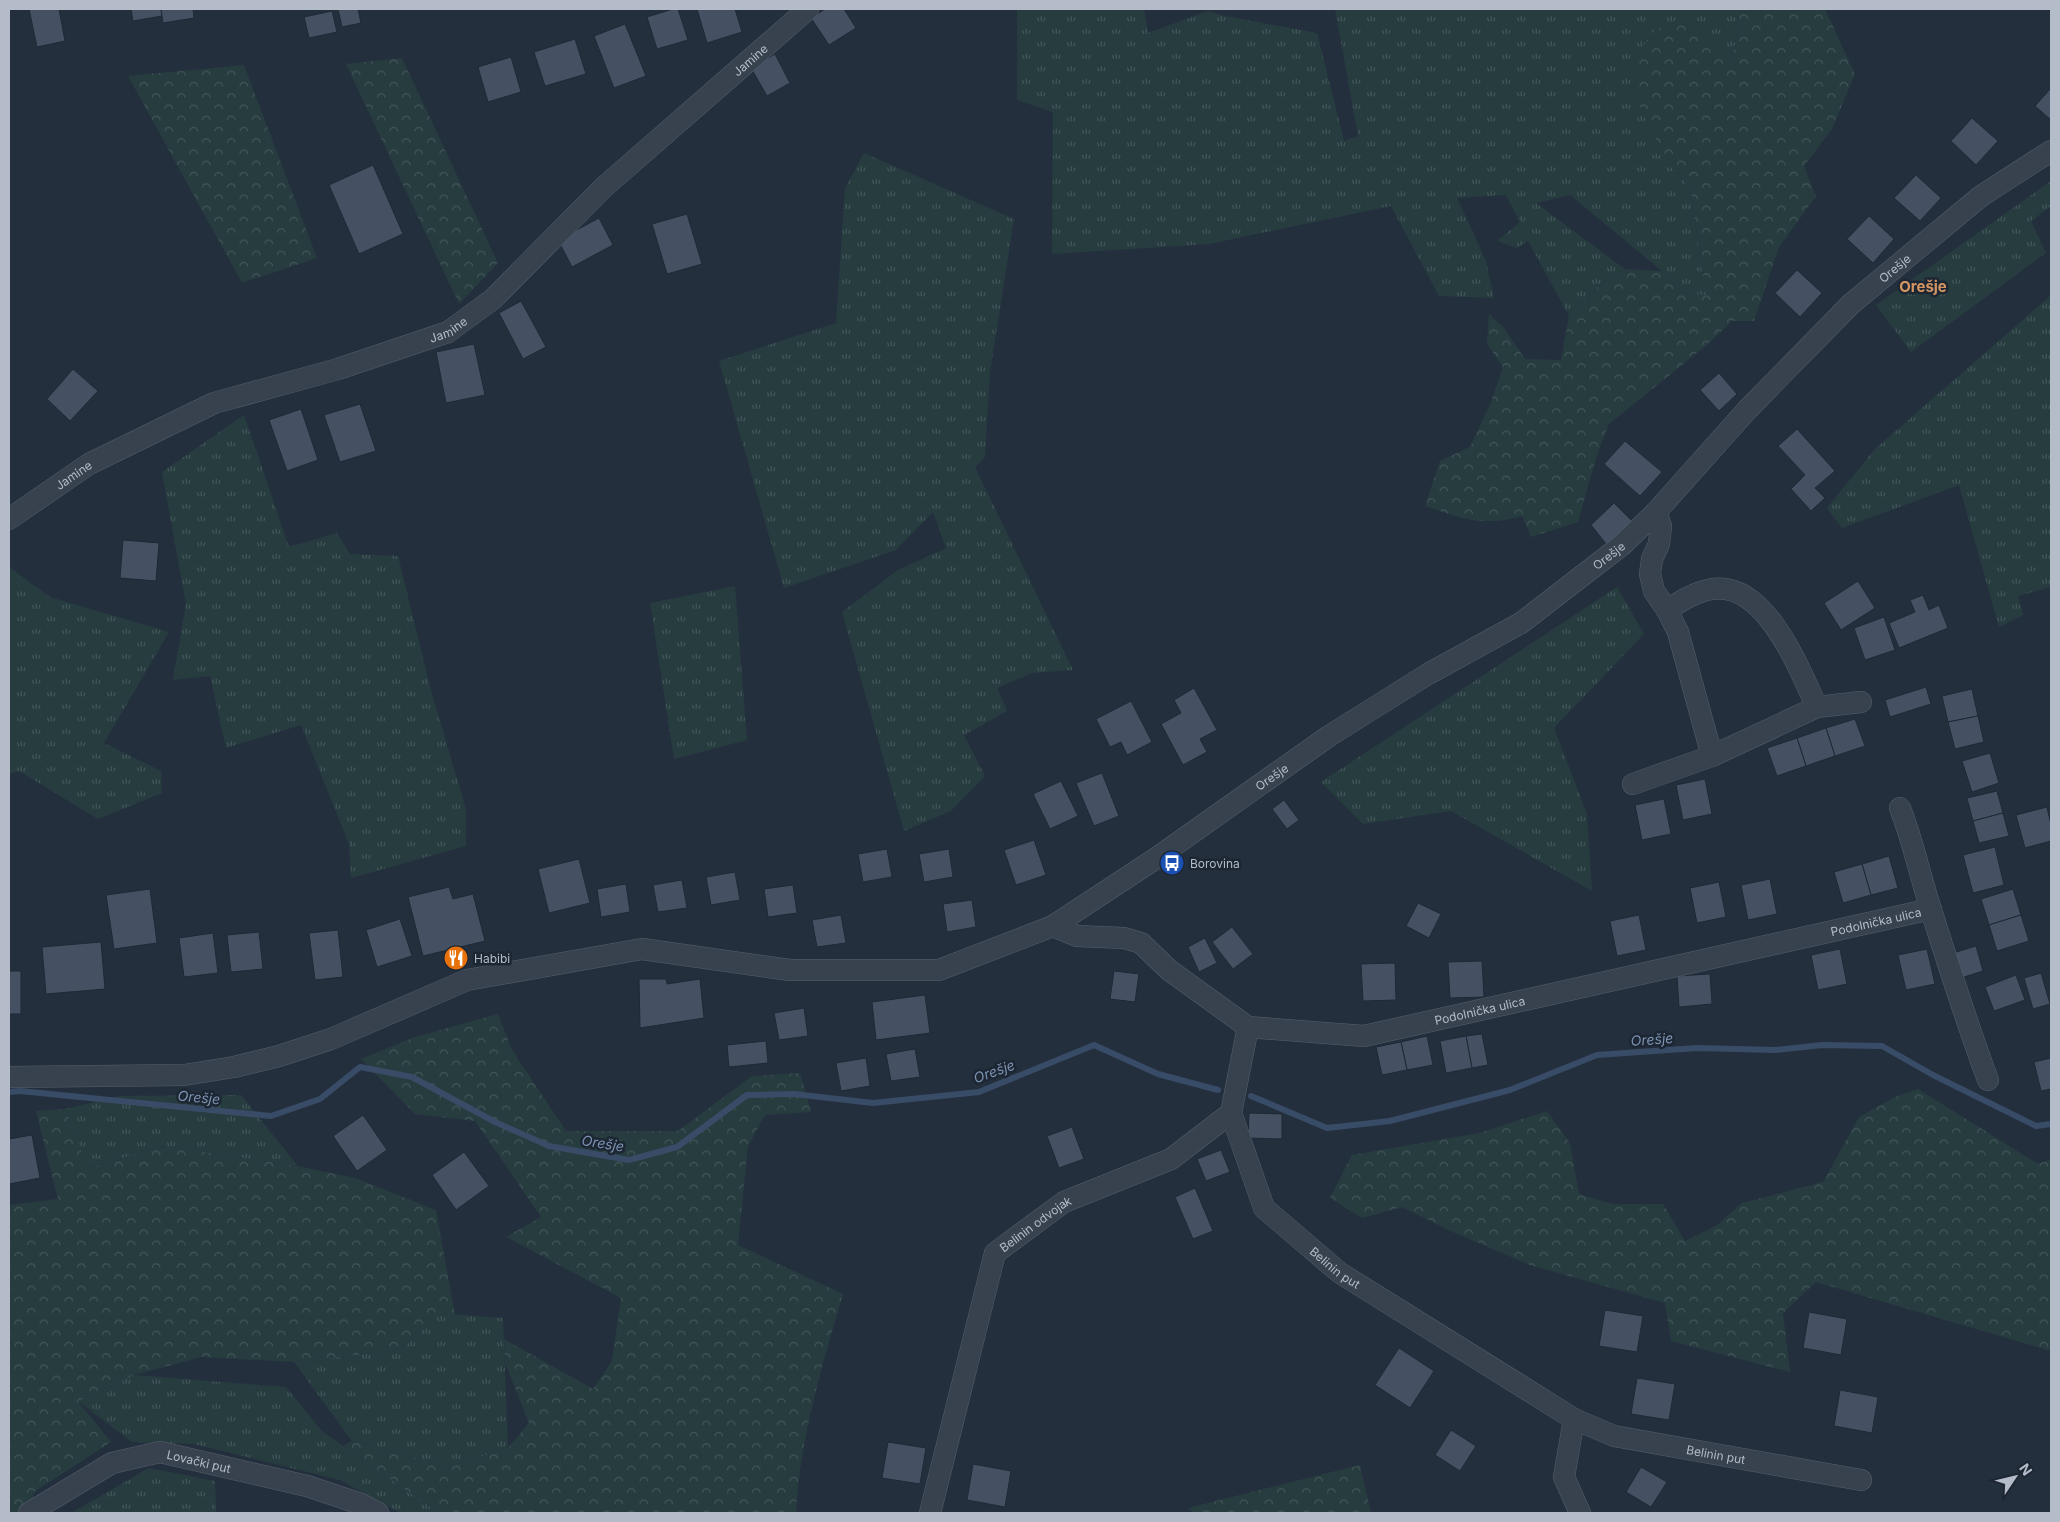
<svg xmlns="http://www.w3.org/2000/svg" width="2060" height="1522" font-family="Inter,sans-serif">
	<style>
		.grass { fill: url(#grass-tufts) }
		.forest { fill: url(#forest-crowns) }
		.lines { fill: none; stroke-linecap: round; stroke-linejoin: round }
		.stream { stroke: #394c67; stroke-width: 6 }
		.building { fill: #455162; stroke: #1f2835 }
		.minor-casing { stroke: #565f6c; stroke-width: 22 }
		.minor { stroke: #38414e; stroke-width: 21 }
		.labels { text-anchor: middle; dominant-baseline: central; stroke-width: 5; stroke-linejoin: round; paint-order: stroke }
		.street-label { font-size: 12px; fill: #b4bcc9; stroke: #1d2633 }
		.poi-label { font-size: 12px; fill: #b4bcc9; stroke: #1d2633; text-anchor: start }
		.water-label { font-size: 14px; font-style: italic; fill: #7c92b1; stroke: #1d2633 }
		.quarter-label { font-size: 15px; font-weight: bold; fill: #d59563; stroke: #1d2633 }
	</style>
	<defs>
		<pattern id="grass-tufts" width="24" height="20" patternUnits="userSpaceOnUse" patternTransform="scale(1.25)"><rect width="24" height="20" fill="#263c3f"/><path d="M3 7l-1-3M5 7V3M7 7l1-3M15 17l-1-3M17 17v-4M19 17l1-3" fill="none" stroke="#435659"/></pattern>
		<pattern id="forest-crowns" width="20" height="18" patternUnits="userSpaceOnUse" patternTransform="scale(1.25)"><rect width="20" height="18" fill="#263c3f"/><path d="M2 6a3 3 0 1 1 6 0M12 15a3 3 0 1 1 6 0" fill="none" stroke="#435659"/></pattern>
	</defs>
	<rect width="100%" height="100%" fill="#242f3e"/>
	<g class="grass">
		<polygon points="1017,9 1144,9 1148,33 1208,11 1220,15 1317,33 1344,141 1358,136 1335,9 1735,9 1739,20 1732,62 1710,43 1668,163 1691,189 1702,271 1710,295 1684,294 1662,271 1570,195 1536,203 1625,269 1595,289 1569,316 1528,241 1517,248 1497,241 1520,222 1506,195 1457,198 1486,261 1494,298 1439,296 1391,206 1209,244 1052,254 1053,112 1017,100"/>
		<polygon points="864,153 1014,219 990,372 985,457 975,467 1073,670 1032,673 997,688 1007,711 964,735 985,776 951,811 904,831 842,612 898,570 946,548 933,512 896,550 784,588 719,361 836,323 845,189"/>
		<polygon points="2051,181 2051,206 2031,221 2046,253 1911,352 1876,305"/>
		<polygon points="2051,295 2051,587 2018,596 2023,615 1999,627 1959,485 1842,528 1827,508 1875,449"/>
		<polygon points="244,415 289,547 337,533 350,554 398,556 430,687 466,809 466,846 351,878 349,844 301,725 226,748 210,676 173,680 186,604 162,472"/>
		<polygon points="9,567 50,597 169,632 104,743 161,771 162,793 98,819 19,771 9,774"/>
		<polygon points="735,586 747,740 674,759 650,603"/>
		<polygon points="1617,587 1644,634 1554,728 1587,814 1592,891 1451,811 1363,824 1321,782"/>
		<polygon points="241,1095 298,1166 165,1146 87,1168 65,1109 120,1096"/>
		<polygon points="436,1313 503,1318 508,1448 450,1467 352,1441 294,1362 401,1350"/>
		<polygon points="134,1375 286,1387 322,1431 439,1513 400,1513 340,1480 194,1444 132,1442 78,1401"/>
		<polygon points="149,1468 215,1481 216,1513 71,1513"/>
	</g>
	<g class="forest">
		<path d="M1735,9H1825L1855,74L1832,129L1804,166L1816,196L1779,247L1754,321H1732L1708,344L1609,424L1597,455L1578,522L1531,537L1522,516C1483,527 1463,519 1425,506L1440,461L1470,447L1491,402L1503,367L1487,344L1489,314L1504,328L1525,359L1561,360L1569,316L1595,289L1625,269L1662,271L1684,294L1709,295L1702,271L1691,189L1668,164L1635,96L1636,55L1656,29L1684,18L1732,61L1739,20Z"/>
		<polygon points="402,58 498,263 459,304 346,64"/>
		<polygon points="244,65 317,258 242,283 128,76"/>
		<path d="M498,1014L512,1050L566,1131H678L752,1076L800,1073L811,1112L765,1115L748,1146L738,1245L843,1294C822,1366 800,1438 796,1513H439L343,1446L352,1441L450,1467L508,1448L529,1423L505,1363L504,1339L593,1389L612,1361L621,1298L506,1237L541,1217L475,1121L415,1114L361,1059L415,1037Z"/>
		<polygon points="1918,1089 2038,1164 2051,1159 2051,1351 1816,1282 1783,1313 1790,1372 1671,1341 1665,1303 1530,1265 1453,1232 1402,1207 1362,1218 1330,1198 1352,1155 1479,1133 1547,1111 1570,1143 1579,1194 1613,1204 1663,1204 1685,1241 1716,1226 1742,1203 1823,1182 1859,1117 1895,1097"/>
		<polygon points="65,1109 88,1168 165,1146 297,1166 355,1178 436,1210 455,1315 436,1314 401,1350 294,1362 202,1357 134,1375 78,1401 111,1442 34,1492 30,1513 9,1513 9,1205 58,1199 36,1111"/>
		<polygon points="1360,1465 1371,1513 1194,1513 1188,1508"/>
	</g>
	<g class="lines">
		<g class="stream">
			<polyline points="9,1092 20,1091 271,1116 320,1099 360,1067 412,1077 495,1122 549,1146 629,1160 677,1147 747,1095 794,1094 873,1103 979,1092 1094,1045 1158,1074 1218,1090"/>
			<polyline points="1251,1096 1327,1128 1390,1121 1510,1090 1597,1055 1697,1048 1775,1050 1822,1045 1882,1046 1933,1075 2036,1126 2051,1124"/>
		</g>
	</g>
	<g class="building">
		<polygon points="29,9 59,9 65,41 37,47"/>
		<polygon points="131,9 161,9 162,16 133,21"/>
		<polygon points="161,9 193,9 194,18 163,23"/>
		<polygon points="338,9 358,9 361,23 342,27"/>
		<polygon points="673,9 678,9 688,40 657,49 647,17"/>
		<polygon points="697,9 735,9 742,32 707,43"/>
		<polygon points="825,9 844,9 856,28 829,45 811,18"/>
		<polygon points="332,11 337,32 309,38 304,17"/>
		<polygon points="625,24 646,76 614,88 594,36"/>
		<polygon points="575,39 586,74 545,86 534,52"/>
		<polygon points="775,54 790,83 767,96 751,68"/>
		<polygon points="511,57 521,92 488,102 478,67"/>
		<polygon points="2051,88 2051,120 2035,106"/>
		<polygon points="1972,118 1998,141 1976,165 1951,141"/>
		<polygon points="373,165 403,234 359,254 329,185"/>
		<polygon points="1916,175 1941,198 1920,221 1894,198"/>
		<polygon points="687,214 702,264 667,274 652,224"/>
		<polygon points="1869,216 1894,239 1873,263 1847,239"/>
		<polygon points="599,218 613,245 572,267 558,240"/>
		<polygon points="1797,270 1822,293 1800,317 1775,293"/>
		<polygon points="521,301 546,347 523,359 499,313"/>
		<polygon points="474,344 485,395 446,403 436,352"/>
		<polygon points="73,369 98,391 70,421 47,399"/>
		<polygon points="1719,373 1737,394 1719,411 1700,390"/>
		<polygon points="360,404 376,451 340,462 324,415"/>
		<polygon points="301,409 318,460 287,471 269,420"/>
		<polygon points="1797,429 1835,471 1815,488 1825,498 1811,511 1791,489 1805,475 1778,446"/>
		<polygon points="1625,441 1662,472 1640,496 1604,464"/>
		<polygon points="1614,503 1633,522 1607,545 1591,525"/>
		<polygon points="123,540 159,543 156,581 120,578"/>
		<polygon points="1858,581 1875,608 1841,630 1824,603"/>
		<polygon points="1923,595 1929,610 1939,605 1948,628 1899,648 1889,623 1915,612 1910,600"/>
		<polygon points="1884,617 1895,650 1865,660 1854,628"/>
		<polygon points="1926,687 1931,704 1890,717 1885,700"/>
		<polygon points="1194,688 1217,730 1200,739 1207,752 1183,765 1161,724 1181,713 1174,700"/>
		<polygon points="1972,689 1978,716 1948,722 1942,696"/>
		<polygon points="1131,701 1152,742 1127,755 1121,742 1110,747 1096,719"/>
		<polygon points="1978,716 1984,742 1955,749 1948,722"/>
		<polygon points="1855,719 1865,746 1835,756 1826,728"/>
		<polygon points="1826,728 1835,756 1806,766 1797,738"/>
		<polygon points="1797,738 1806,766 1777,776 1767,748"/>
		<polygon points="1990,753 1999,783 1972,792 1962,761"/>
		<polygon points="1102,773 1119,816 1094,826 1076,783"/>
		<polygon points="1705,779 1712,814 1683,820 1676,785"/>
		<polygon points="1061,781 1078,816 1050,829 1033,794"/>
		<polygon points="1997,791 2003,813 1973,821 1967,798"/>
		<polygon points="1664,799 1671,834 1642,840 1635,805"/>
		<polygon points="1284,800 1299,820 1287,829 1272,809"/>
		<polygon points="2047,807 2051,825 2051,841 2025,848 2016,815"/>
		<polygon points="2003,813 2009,836 1979,843 1973,821"/>
		<polygon points="1034,840 1046,875 1016,885 1004,850"/>
		<polygon points="1995,847 2004,885 1973,893 1963,855"/>
		<polygon points="887,849 892,877 863,882 858,854"/>
		<polygon points="949,849 953,877 924,882 919,854"/>
		<polygon points="1889,856 1898,888 1871,895 1862,864"/>
		<polygon points="579,859 590,903 549,913 538,869"/>
		<polygon points="1862,864 1871,895 1843,903 1834,872"/>
		<polygon points="735,872 740,900 711,905 706,877"/>
		<polygon points="1770,879 1777,914 1748,920 1741,885"/>
		<polygon points="682,880 687,908 658,912 653,885"/>
		<polygon points="1719,882 1726,917 1697,923 1690,888"/>
		<polygon points="626,884 630,912 601,917 597,889"/>
		<polygon points="793,885 797,913 768,917 764,889"/>
		<polygon points="449,887 453,899 473,894 485,941 423,956 408,897"/>
		<polygon points="150,889 157,943 114,949 106,895"/>
		<polygon points="2013,889 2021,915 1989,925 1981,899"/>
		<polygon points="972,900 976,927 947,932 943,904"/>
		<polygon points="1418,903 1441,914 1429,938 1406,926"/>
		<polygon points="841,915 846,943 817,947 812,920"/>
		<polygon points="1639,915 1646,950 1617,956 1610,921"/>
		<polygon points="2021,915 2029,941 1997,951 1989,925"/>
		<polygon points="400,919 412,956 377,967 366,930"/>
		<polygon points="1232,927 1253,954 1233,969 1212,942"/>
		<polygon points="338,930 343,977 315,980 309,933"/>
		<polygon points="259,932 263,969 231,972 227,935"/>
		<polygon points="213,933 218,973 184,977 179,938"/>
		<polygon points="1205,938 1217,963 1199,972 1188,947"/>
		<polygon points="101,942 105,989 46,994 42,947"/>
		<polygon points="1976,946 1983,971 1961,978 1953,953"/>
		<polygon points="1840,949 1847,984 1818,990 1811,955"/>
		<polygon points="1927,949 1935,984 1906,990 1898,955"/>
		<polygon points="1482,961 1484,997 1450,998 1448,962"/>
		<polygon points="1395,963 1396,1000 1363,1001 1361,964"/>
		<rect x="9" y="971" width="12" height="43"/>
		<polygon points="1114,971 1139,974 1135,1002 1110,999"/>
		<polygon points="2041,973 2050,1004 2033,1009 2024,978"/>
		<polygon points="1710,974 1712,1004 1679,1007 1677,976"/>
		<polygon points="2016,975 2025,1000 1994,1011 1985,987"/>
		<polygon points="639,979 666,979 667,984 700,979 704,1018 640,1028"/>
		<polygon points="925,995 930,1033 876,1040 872,1002"/>
		<polygon points="804,1008 808,1036 779,1040 774,1013"/>
		<polygon points="1482,1034 1488,1065 1472,1068 1466,1036"/>
		<polygon points="1427,1036 1433,1065 1407,1070 1401,1042"/>
		<polygon points="1466,1036 1472,1068 1446,1073 1440,1041"/>
		<polygon points="766,1041 768,1063 729,1067 727,1045"/>
		<polygon points="1401,1042 1407,1070 1382,1075 1376,1047"/>
		<polygon points="915,1049 920,1077 891,1081 886,1054"/>
		<polygon points="866,1058 870,1086 841,1091 836,1063"/>
		<polygon points="2051,1058 2051,1089 2041,1091 2034,1062"/>
		<polygon points="1249,1113 1282,1114 1282,1139 1248,1138"/>
		<polygon points="363,1115 387,1150 357,1171 333,1136"/>
		<polygon points="1072,1127 1084,1159 1059,1168 1047,1136"/>
		<polygon points="32,1135 40,1178 9,1184 9,1139"/>
		<polygon points="1221,1150 1230,1172 1206,1181 1197,1159"/>
		<polygon points="464,1152 489,1186 456,1210 432,1175"/>
		<polygon points="1195,1188 1213,1231 1193,1239 1175,1197"/>
		<polygon points="1605,1310 1643,1316 1637,1352 1599,1346"/>
		<polygon points="1809,1312 1847,1319 1841,1355 1803,1348"/>
		<polygon points="1399,1348 1434,1371 1410,1408 1375,1385"/>
		<polygon points="1637,1378 1675,1384 1669,1420 1631,1414"/>
		<polygon points="1840,1390 1878,1397 1872,1433 1834,1426"/>
		<polygon points="1451,1430 1476,1446 1460,1471 1435,1455"/>
		<polygon points="888,1442 926,1448 920,1484 882,1478"/>
		<polygon points="973,1464 1011,1471 1005,1507 967,1500"/>
		<polygon points="1641,1467 1667,1482 1651,1507 1626,1492"/>
	</g>
	<g class="lines">
		<defs>
			<g id="minor">
				<polyline points="1656,512 1661,526 1659,544 1652,559 1650,574 1654,591 1667,610 1678,632 1712,756"/>
				<path id="s1" d="M9,519L89,464L214,403L338,369L448,332L493,299L604,187L808,9"/>
				<path d="M1667,610C1681,601 1695,592 1712,589C1766,581 1799,669 1817,707"/>
				<polyline points="1633,784 1712,756 1817,707 1861,702"/>
				<path d="M1900,808C1913,841 1920,876 1931,910C1949,967 1967,1024 1988,1080"/>
				<path id="s2" d="M1053,926L1077,936L1124,938L1141,943L1169,970L1248,1027L1364,1036L1931,909"/>
				<path id="s3" d="M1248,1027L1231,1113L1264,1208L1340,1273L1574,1419L1614,1436L1861,1480"/>
				<path id="s4" d="M9,1077L184,1075L234,1067L279,1056L331,1039L467,980L642,949L790,970H939L1053,926L1155,859L1329,736L1428,674L1521,623L1622,545L1656,512L1747,410L1851,304L1981,196L2051,151"/>
				<polyline points="1574,1419 1564,1477 1580,1513"/>
				<path id="s5" d="M29,1513L112,1463L160,1452L307,1486L361,1504L378,1513"/>
				<path id="s6" d="M930,1513L995,1253L1064,1202L1171,1159L1231,1113"/>
			</g>
		</defs>
		<use href="#minor" class="minor-casing"/>
		<use href="#minor" class="minor"/>
	</g>
	<defs>
		<symbol id="bus-disc" viewBox="-11 -11 22 22"><circle r="9.5" fill="#1a4fb4" stroke="#1d2633"/><path d="M-5-6H5V4H4V6H2V4H-2V6H-4V4H-5ZM-3.5-4V0h7V-4ZM-3.5 1.2v1.5H-2V1.2ZM2 1.2v1.5H3.5V1.2Z" fill="#fff"/></symbol>
		<symbol id="restaurant-disc" viewBox="-11 -11 22 22"><circle r="9.5" fill="#e8710a" stroke="#1d2633"/><path d="M-5-6h1v4h1v-4h1v4h1v-4h1v5L-1.5 .5V6h-2V.5L-5-1ZM5-6V6H3V1.5H1.5Q1.5-4 5-6Z" fill="#fff"/></symbol>
	</defs>
	<g fill-rule="evenodd">
		<use href="#bus-disc" x="1158" y="849" width="28" height="28"/>
		<use href="#restaurant-disc" x="442" y="944" width="28" height="28"/>
	</g>
	<g class="labels">
		<g class="street-label">
			<text stroke="none"><textPath href="#s1" startOffset="888">Jamine</textPath></text>
			<text stroke="none"><textPath href="#s4" startOffset="2148">Orešje</textPath></text>
			<text stroke="none"><textPath href="#s1" startOffset="482">Jamine</textPath></text>
			<text stroke="none"><textPath href="#s1" startOffset="78">Jamine</textPath></text>
			<text stroke="none"><textPath href="#s4" startOffset="1742">Orešje</textPath></text>
			<text stroke="none"><textPath href="#s4" startOffset="1338">Orešje</textPath></text>
			<text stroke="none"><textPath href="#s2" startOffset="868">Podolnička ulica</textPath></text>
			<text stroke="none"><textPath href="#s2" startOffset="462">Podolnička ulica</textPath></text>
			<text stroke="none"><textPath href="#s6" startOffset="318">Belinin odvojak</textPath></text>
			<text stroke="none"><textPath href="#s3" startOffset="281">Belinin put</textPath></text>
			<text stroke="none"><textPath href="#s3" startOffset="711">Belinin put</textPath></text>
			<text stroke="none"><textPath href="#s5" startOffset="186">Lovački put</textPath></text>
		</g>
		<g class="poi-label">
			<text x="1190" y="863">Borovina</text>
			<text x="474" y="958">Habibi</text>
		</g>
		<g class="water-label">
			<text transform="translate(1652 1039) rotate(-4)">Orešje</text>
			<text transform="translate(994 1071) rotate(-20)">Orešje</text>
			<text transform="translate(199 1097) rotate(5)">Orešje</text>
			<text transform="translate(603 1143) rotate(9)">Orešje</text>
		</g>
		<g class="quarter-label">
			<text x="1923" y="286">Orešje</text>
		</g>
	</g>
	<rect width="2060" height="1522" fill="none" stroke="#b4bcc9" stroke-width="20"/>
	<g transform="translate(2015 1477) rotate(55)" stroke="#1d2633" stroke-width="4" paint-order="stroke">
	<path d="M0-4L9 19L0 12L-9 19Z" fill="#b4bcc9"/>
	<text y="-8" font-size="14" font-weight="bold" text-anchor="middle" fill="#b4bcc9">N</text>
	</g>
</svg>
